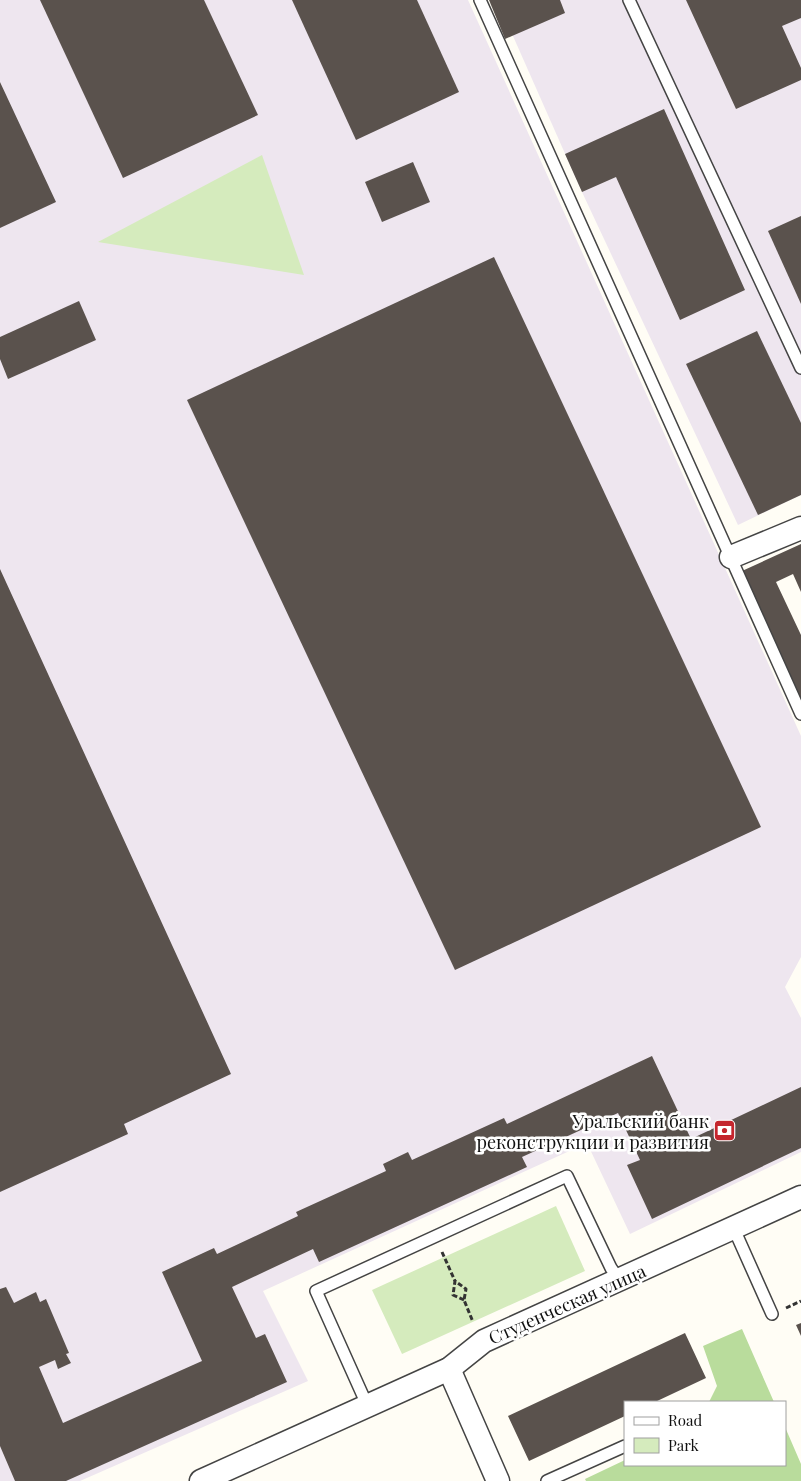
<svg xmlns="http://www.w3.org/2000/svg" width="801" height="1481" font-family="'Playfair Display',serif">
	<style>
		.industrial { fill: #eee6ef }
		.green { fill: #d5ebbd }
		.forest { fill: #b9dc9c }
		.building { fill: #5a524d }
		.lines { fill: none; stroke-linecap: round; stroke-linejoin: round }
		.lane-casing { stroke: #444; stroke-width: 14 }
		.street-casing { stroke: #444; stroke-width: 25 }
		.path { stroke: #333; stroke-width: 3; stroke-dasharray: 5 2.5; stroke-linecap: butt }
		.lane { stroke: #fff; stroke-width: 11 }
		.street { stroke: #fff; stroke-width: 22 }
		.labels { text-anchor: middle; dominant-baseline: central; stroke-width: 5; stroke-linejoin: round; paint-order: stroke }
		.poi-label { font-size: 18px; fill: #111; stroke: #fff; text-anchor: end }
		.street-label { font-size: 18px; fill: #111; stroke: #fff }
	</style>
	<rect width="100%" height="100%" fill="#fffdf5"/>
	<g class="industrial">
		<polygon points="0,0 468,0 801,736 801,957 785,987 801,1018 801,1152 630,1234 587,1143 263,1291 308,1381 80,1481 0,1481"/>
		<polygon points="497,0 801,0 801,495 738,525 582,192"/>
	</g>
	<g class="green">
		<polygon points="262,155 304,275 98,242"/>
		<polygon points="556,1206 585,1271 402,1354 372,1290"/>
	</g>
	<g class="forest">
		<polygon points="742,1329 774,1402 709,1402 717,1386 703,1346"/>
		<polygon points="785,1427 801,1464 801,1481 586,1481 585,1479 625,1460 625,1465 785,1465"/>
	</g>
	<g class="building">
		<polygon points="40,0 204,0 258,115 123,178"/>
		<polygon points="292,0 417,0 459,92 356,140"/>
		<polygon points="489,0 560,0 565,13 505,39"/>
		<polygon points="686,0 801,0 801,18 782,26 801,68 801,80 736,109"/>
		<polygon points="0,82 56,202 0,228"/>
		<polygon points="664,109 745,290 680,320 616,177 582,192 565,154"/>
		<polygon points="413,162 430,202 382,222 365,182"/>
		<polygon points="801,216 801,304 768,231"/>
		<polygon points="494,257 761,827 455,970 187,400"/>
		<polygon points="79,301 96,340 8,379 0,359 0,337"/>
		<polygon points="757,331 801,423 801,495 758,515 686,364"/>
		<polygon points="801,544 801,592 793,574 776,582 801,635 801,701 742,571"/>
		<polygon points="0,569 231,1074 124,1124 128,1134 0,1192"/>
		<polygon points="652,1056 691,1139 801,1087 801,1148 652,1219 627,1165 640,1160 618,1113 522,1157 527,1167 319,1262 313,1249 232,1287 256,1338 265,1334 287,1382 66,1481 15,1481 0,1446 0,1289 6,1287 14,1303 36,1292 40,1302 46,1299 69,1353 66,1354 71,1363 58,1369 55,1360 39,1367 63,1423 202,1361 162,1272 214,1248 217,1254 298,1216 296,1212 386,1171 383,1164 408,1152 412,1160 504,1118 507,1124"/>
		<polygon points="801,1323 801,1336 796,1325"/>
		<polygon points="685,1333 706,1378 655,1402 625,1402 625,1416 529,1461 508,1416"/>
	</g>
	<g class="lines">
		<defs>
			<g id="lane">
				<polyline points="480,0 801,714"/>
				<polyline points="629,0 801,368"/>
				<polyline points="734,1229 772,1314"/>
				<polyline points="368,1407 316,1291 567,1176 611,1268 620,1281"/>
				<polyline points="547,1481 625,1446"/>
			</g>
			<g id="street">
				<polyline points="731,557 801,528"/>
				<polyline points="449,1369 498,1481"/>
				<polyline points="201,1481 449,1369 484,1341 801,1197"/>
			</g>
		</defs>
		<use href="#lane" class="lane-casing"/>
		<use href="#street" class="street-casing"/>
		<g class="path">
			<polyline points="442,1252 455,1281"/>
			<polyline points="464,1300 453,1295 455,1281 466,1289 464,1300 473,1322"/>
			<polyline points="786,1308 801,1301"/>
		</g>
		<use href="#lane" class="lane"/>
		<use href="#street" class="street"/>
	</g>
	<defs>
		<symbol id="bank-square" viewBox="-11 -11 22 22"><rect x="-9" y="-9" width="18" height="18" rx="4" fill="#c4262e" stroke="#fff"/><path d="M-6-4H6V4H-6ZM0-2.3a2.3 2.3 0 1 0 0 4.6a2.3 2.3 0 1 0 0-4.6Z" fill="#fff"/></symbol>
	</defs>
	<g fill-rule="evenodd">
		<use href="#bank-square" x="712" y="1118" width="25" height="25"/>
	</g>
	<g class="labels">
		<g class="poi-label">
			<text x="709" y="1121">Уральский банк<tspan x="709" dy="21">реконструкции и развития</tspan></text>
		</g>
		<g class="street-label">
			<text transform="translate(567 1304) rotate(-24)">Студенческая улица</text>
		</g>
	</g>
	<rect x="624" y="1401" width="162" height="65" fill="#ffffff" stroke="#a0a0a0"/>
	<rect x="634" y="1417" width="25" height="8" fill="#ffffff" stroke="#a0a0a0"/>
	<text x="668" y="1426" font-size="15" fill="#111111">Road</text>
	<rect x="634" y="1438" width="25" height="15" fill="#d5ebbd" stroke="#a0a0a0"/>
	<text x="668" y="1451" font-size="15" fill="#111111">Park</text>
</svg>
